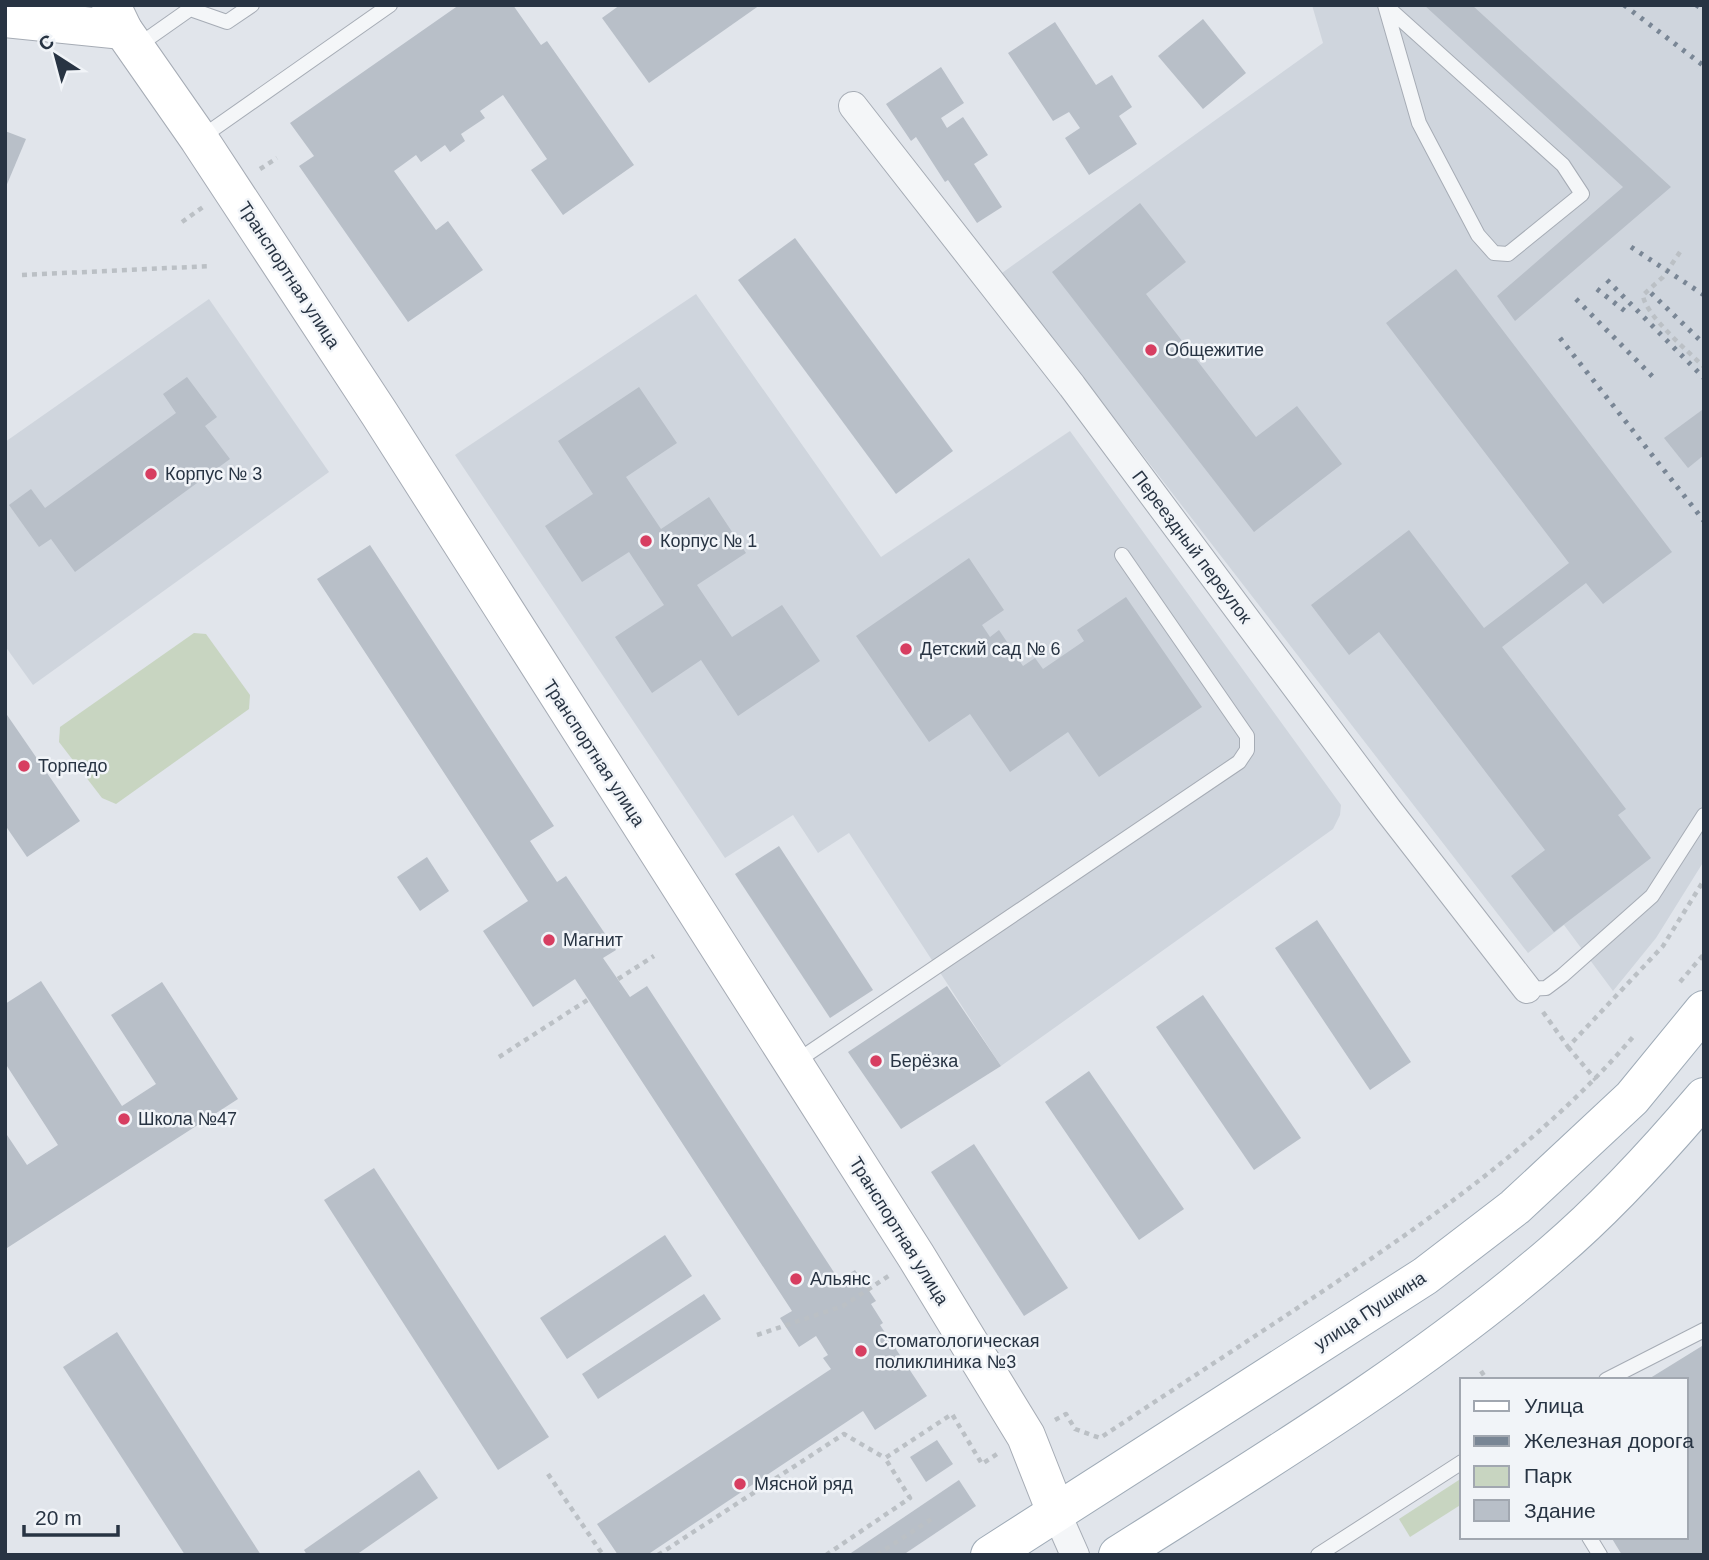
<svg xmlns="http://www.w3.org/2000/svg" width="1709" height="1560" font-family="Arial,sans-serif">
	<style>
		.built { fill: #cfd5dd }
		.green { fill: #c8d5c1 }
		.building { fill: #b8bfc8 }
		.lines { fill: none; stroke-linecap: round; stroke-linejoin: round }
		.lane-casing { stroke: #a6acb5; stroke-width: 16 }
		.street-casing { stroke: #a6acb5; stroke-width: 30 }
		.secondary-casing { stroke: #a6acb5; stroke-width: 40 }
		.primary-casing { stroke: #9fabb7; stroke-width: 40 }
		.path { stroke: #bbc0c5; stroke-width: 4.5; stroke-dasharray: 5 5; stroke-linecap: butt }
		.lane { stroke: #f4f6f8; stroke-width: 14 }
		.street { stroke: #f4f6f8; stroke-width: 28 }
		.secondary { stroke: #fff; stroke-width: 38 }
		.primary { stroke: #fff; stroke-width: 38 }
		.rail { stroke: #798695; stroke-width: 5; stroke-dasharray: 3.5 7; stroke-linecap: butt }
		.poi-dot { fill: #d73e61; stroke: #f1f4f8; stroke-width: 2.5 }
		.labels { text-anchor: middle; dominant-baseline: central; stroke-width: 5; stroke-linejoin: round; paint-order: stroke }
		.street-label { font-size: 18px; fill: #283443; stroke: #f1f4f8 }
		.poi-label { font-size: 18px; fill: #283443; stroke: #f1f4f8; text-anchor: start }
	</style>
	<rect width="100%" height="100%" fill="#e1e5eb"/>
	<g class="built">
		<polygon points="1312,5 1704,5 1704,861 1656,938 1613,991 1564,925 1528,953 1002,273 1323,43"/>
		<polygon points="696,294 881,557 1070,431 1341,805 1340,815 1333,829 1001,1066 849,833 818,853 793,815 725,858 455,455"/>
		<polygon points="209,299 329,472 33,685 5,646 5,442"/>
	</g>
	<g class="green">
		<polygon points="194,633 206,634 250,695 249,709 116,804 102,798 59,742 60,727"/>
		<polygon points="1462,1478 1462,1504 1410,1537 1399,1519"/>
	</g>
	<g class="building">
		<polygon points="459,5 513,5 541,45 547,41 634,165 563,215 531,170 547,159 503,95 480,111 485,118 461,134 465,141 450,152 445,145 421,162 416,155 394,171 436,230 448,221 483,270 408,322 299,166 314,156 290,123"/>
		<polygon points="620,5 760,5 649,83 602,18"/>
		<polygon points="1424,5 1472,5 1671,187 1515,321 1497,296 1623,187"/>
		<polygon points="1203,19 1246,73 1203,109 1158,56"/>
		<polygon points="1055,22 1096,85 1112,75 1132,107 1119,116 1137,144 1089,175 1065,138 1080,128 1069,112 1053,121 1008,53"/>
		<polygon points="941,67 964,103 941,118 947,128 963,117 988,155 974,164 1002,207 977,223 948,180 945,182 916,137 911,141 886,104"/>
		<polygon points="5,131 26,139 5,189"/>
		<polygon points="1140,203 1186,262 1146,294 1256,437 1297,406 1342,464 1254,532 1052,272"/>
		<polygon points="795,238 953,451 896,494 738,280"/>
		<polygon points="1456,269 1672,552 1603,604 1586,583 1502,647 1626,809 1618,815 1651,858 1554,932 1511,876 1545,850 1379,632 1349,655 1311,605 1409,530 1484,628 1569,563 1386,323"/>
		<polygon points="187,377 217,417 205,426 230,459 75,572 51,539 39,547 9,505 31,489 45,508 176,413 163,394"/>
		<polygon points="639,387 677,443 626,477 661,529 709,497 746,553 697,585 732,637 782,605 820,661 738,716 701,660 652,693 615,637 664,605 629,552 582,582 545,526 593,494 558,441"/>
		<polygon points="1702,410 1704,455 1688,468 1664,438"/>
		<polygon points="370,545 554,826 530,841 557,882 566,876 616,950 603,958 630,997 647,986 839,1280 855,1270 876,1301 871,1304 883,1323 880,1325 927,1396 875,1430 863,1411 647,1555 618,1555 597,1524 831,1369 823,1358 828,1355 816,1336 799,1347 780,1318 792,1311 575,979 533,1007 483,931 528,901 317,579"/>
		<polygon points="969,558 1004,610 982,625 990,637 999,630 1023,666 1035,658 1043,669 1084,641 1077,630 1126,597 1202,707 1099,777 1068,732 1010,772 970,714 929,742 856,636"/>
		<polygon points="5,712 80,821 27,857 5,825"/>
		<polygon points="779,846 873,990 830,1018 735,874"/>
		<polygon points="427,857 449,891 420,911 397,877"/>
		<polygon points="1317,920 1411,1062 1370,1090 1275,948"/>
		<polygon points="41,981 122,1106 156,1084 111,1015 162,982 238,1099 7,1248 5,1132 27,1165 58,1145 5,1063 5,1004"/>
		<polygon points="947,986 1001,1066 901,1129 848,1052"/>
		<polygon points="1203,995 1301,1138 1254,1170 1156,1027"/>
		<polygon points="1089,1071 1184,1209 1139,1240 1045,1102"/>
		<polygon points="974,1144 1068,1288 1024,1316 931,1172"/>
		<polygon points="374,1168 549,1437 498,1470 324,1200"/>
		<polygon points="665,1235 692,1276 567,1359 540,1318"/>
		<polygon points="704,1294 721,1319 598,1399 582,1374"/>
		<polygon points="117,1332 261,1555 185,1555 63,1367"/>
		<polygon points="1702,1346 1704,1555 1622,1555 1611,1537 1686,1537 1686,1380 1647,1380"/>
		<polygon points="937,1440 953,1464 926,1482 910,1457"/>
		<polygon points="419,1470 438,1498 356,1555 307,1555 304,1550"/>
		<polygon points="959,1480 976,1506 903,1555 848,1555"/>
	</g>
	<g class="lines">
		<defs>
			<g id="lane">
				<polygon points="1385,5 1563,165 1582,194 1508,254 1494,253 1478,235 1419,123"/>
				<polyline points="136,47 190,9 227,22 252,5"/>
				<polyline points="199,139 390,5"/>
				<polyline points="1527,989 1546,988 1562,976 1652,896 1704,815"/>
				<polyline points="794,1063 1239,762 1247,750 1247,736 1122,555"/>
				<polyline points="1606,1380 1704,1330"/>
				<polyline points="1589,1537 1600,1555"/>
				<polyline points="1318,1555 1462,1462"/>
			</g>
			<g id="street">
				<polyline points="853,106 1072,386 1388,810 1527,989"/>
				<polyline points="1056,1512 1075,1555"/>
			</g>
			<g id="secondary">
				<polyline points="111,5 123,30 199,139 379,413 916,1256 1026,1436 1056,1512"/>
				<polyline points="5,18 123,30"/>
			</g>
			<g id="primary">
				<polyline points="990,1555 1425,1276 1515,1207 1632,1098 1704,1010"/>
				<path d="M1118,1555C1266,1461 1419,1369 1553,1253C1606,1208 1658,1151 1704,1097"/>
			</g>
		</defs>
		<use href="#lane" class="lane-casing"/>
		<use href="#street" class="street-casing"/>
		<use href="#secondary" class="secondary-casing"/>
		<use href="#primary" class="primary-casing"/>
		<g class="path">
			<polyline points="260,169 277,158"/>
			<polyline points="182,222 203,207"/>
			<path d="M1680,252L1663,277L1643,295C1644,314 1689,352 1704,367"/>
			<polyline points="22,275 211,266"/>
			<polyline points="618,979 654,956"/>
			<polyline points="1680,982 1704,954"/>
			<polyline points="1543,1012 1568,1047 1663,946 1704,880"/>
			<polyline points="1568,1047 1596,1080"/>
			<polyline points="499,1057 589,999"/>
			<polyline points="757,1335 843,1306 890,1275"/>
			<polyline points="1481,1371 1487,1380"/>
			<path d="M1055,1420L1066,1414L1075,1429L1100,1438C1169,1392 1239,1347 1308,1301C1424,1224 1542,1143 1633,1037"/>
			<polyline points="548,1474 603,1555"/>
			<polyline points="658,1555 844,1434 885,1458"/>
			<polyline points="826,1555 910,1498 885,1458 952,1414 982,1464 997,1454"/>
			<polyline points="877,1555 933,1518"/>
		</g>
		<use href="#lane" class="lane"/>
		<use href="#street" class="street"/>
		<use href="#secondary" class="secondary"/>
		<use href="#primary" class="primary"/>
		<g class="rail">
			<polyline points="1624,5 1704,66"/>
			<polyline points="1696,5 1704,10"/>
			<polyline points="1631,247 1704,295"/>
			<polyline points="1607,280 1704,378"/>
			<polyline points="1597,289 1630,315"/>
			<polyline points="1651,293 1704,344"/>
			<polyline points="1576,299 1654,378"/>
			<polyline points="1560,338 1704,521"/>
		</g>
	</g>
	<g class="poi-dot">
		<circle cx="1151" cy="350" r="7"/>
		<circle cx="151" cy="474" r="7"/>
		<circle cx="646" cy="541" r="7"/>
		<circle cx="906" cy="649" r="7"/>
		<circle cx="24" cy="766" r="7"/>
		<circle cx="549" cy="940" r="7"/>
		<circle cx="876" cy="1061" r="7"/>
		<circle cx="124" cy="1119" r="7"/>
		<circle cx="796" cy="1279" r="7"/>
		<circle cx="861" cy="1351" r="7"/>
		<circle cx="740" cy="1484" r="7"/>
	</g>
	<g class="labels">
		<g class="street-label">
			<text transform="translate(289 275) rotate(57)">Транспортная улица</text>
			<text transform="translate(1192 547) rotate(53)">Переездный переулок</text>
			<text transform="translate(594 753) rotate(57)">Транспортная улица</text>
			<text transform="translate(899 1231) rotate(58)">Транспортная улица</text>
			<text transform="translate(1370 1311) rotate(-33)">улица Пушкина</text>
		</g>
		<g class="poi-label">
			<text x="1165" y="350">Общежитие</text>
			<text x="165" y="474">Корпус № 3</text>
			<text x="660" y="541">Корпус № 1</text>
			<text x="920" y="649">Детский сад № 6</text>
			<text x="38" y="766">Торпедо</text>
			<text x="563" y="940">Магнит</text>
			<text x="890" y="1061">Берёзка</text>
			<text x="138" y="1119">Школа №47</text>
			<text x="810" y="1279">Альянс</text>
			<text x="875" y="1341">Стоматологическая<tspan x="875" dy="21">поликлиника №3</tspan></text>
			<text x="754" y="1484">Мясной ряд</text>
		</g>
	</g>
	<rect width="1709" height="1560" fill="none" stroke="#283443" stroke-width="14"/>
	<rect x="1460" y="1378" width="228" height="161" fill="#f1f4f8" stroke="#a1a7b0" stroke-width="2"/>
	<rect x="1474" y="1401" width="35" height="10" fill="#ffffff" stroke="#a1a7b0" stroke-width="2"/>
	<text x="1524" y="1413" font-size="21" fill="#283443">Улица</text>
	<rect x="1474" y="1436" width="35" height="10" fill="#798695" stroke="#a1a7b0" stroke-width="2"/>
	<text x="1524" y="1448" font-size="21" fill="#283443">Железная дорога</text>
	<rect x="1474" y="1466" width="35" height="21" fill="#c8d5c1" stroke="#a1a7b0" stroke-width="2"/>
	<text x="1524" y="1483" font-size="21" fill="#283443">Парк</text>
	<rect x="1474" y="1500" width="35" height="21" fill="#b8bfc8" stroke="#a1a7b0" stroke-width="2"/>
	<text x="1524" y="1518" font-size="21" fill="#283443">Здание</text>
	<g transform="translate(56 56) rotate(324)" stroke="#f1f4f8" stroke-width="5" paint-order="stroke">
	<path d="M0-5L12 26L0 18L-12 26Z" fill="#283443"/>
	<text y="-10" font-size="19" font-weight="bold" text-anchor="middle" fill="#283443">С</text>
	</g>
	<path d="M24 1525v10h94v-10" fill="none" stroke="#283443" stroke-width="3.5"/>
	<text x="35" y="1525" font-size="21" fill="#283443" stroke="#f1f4f8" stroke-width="5" paint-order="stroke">20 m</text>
</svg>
